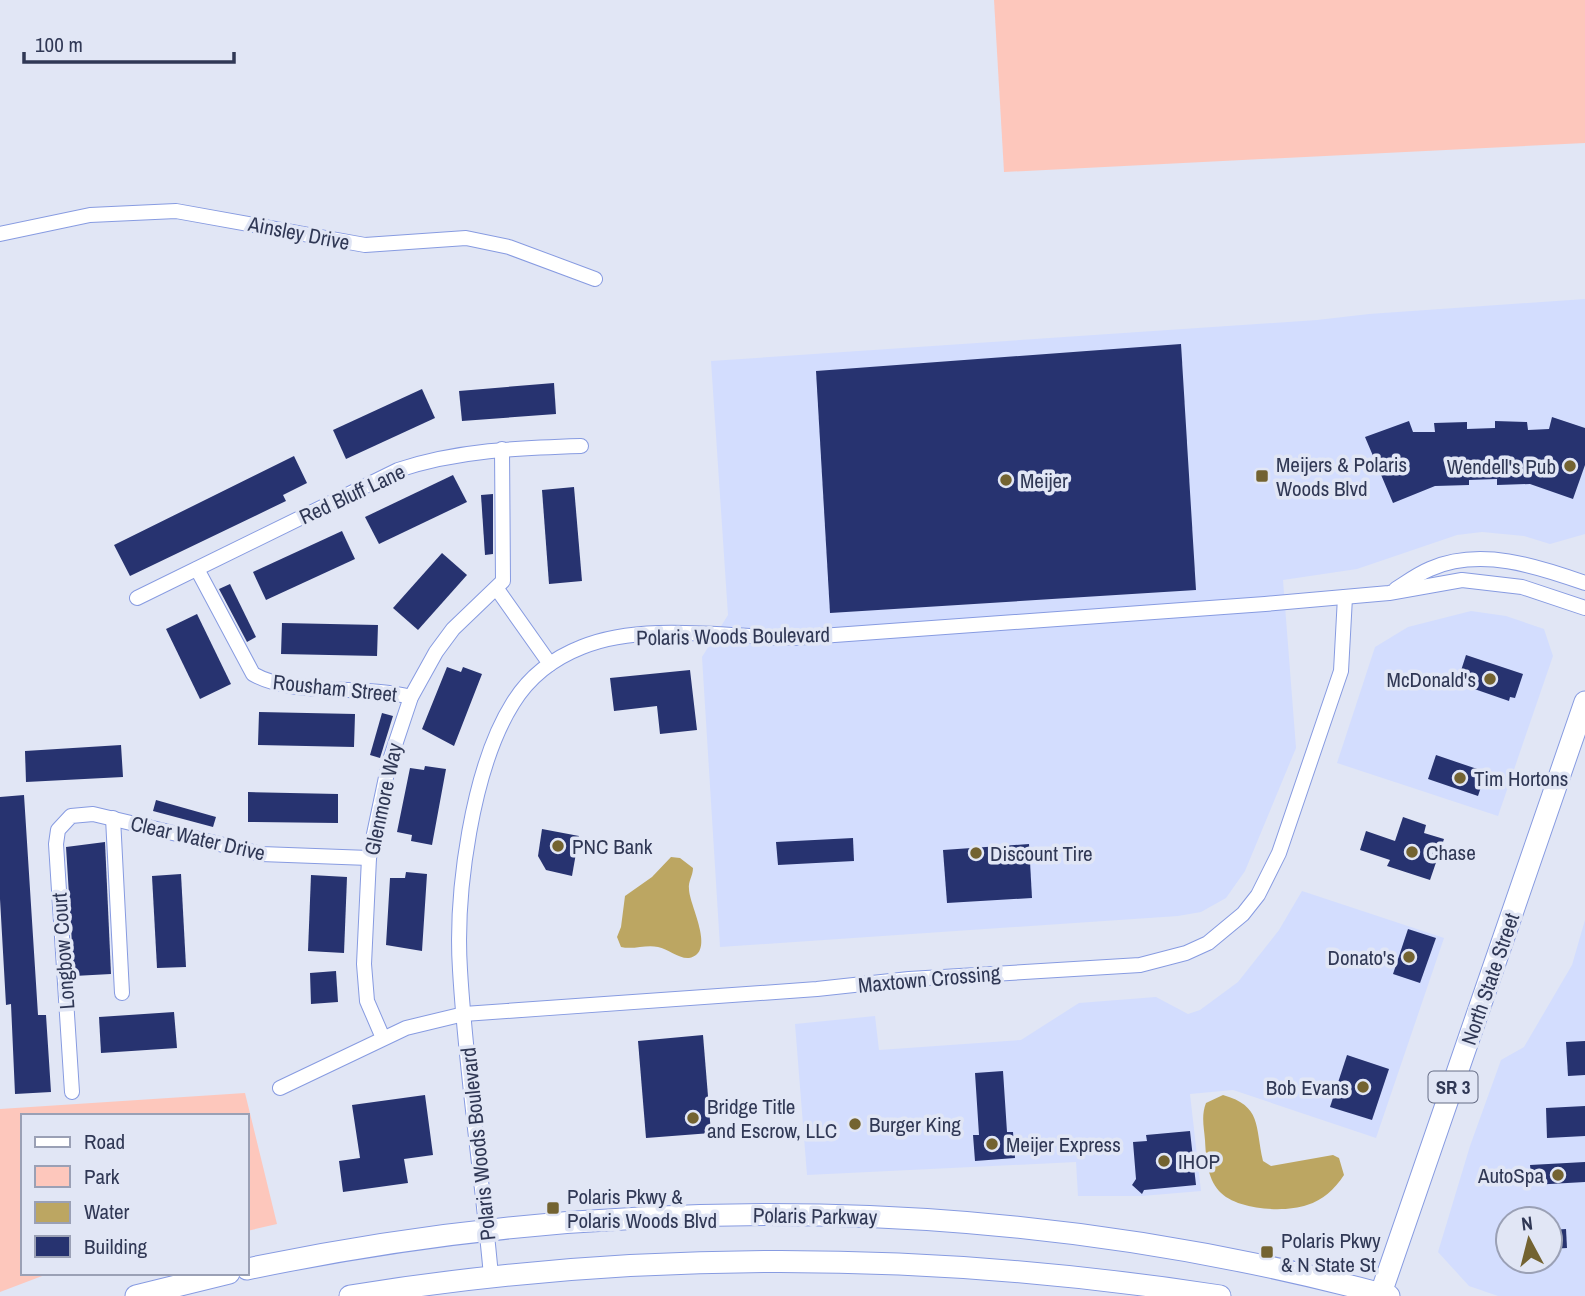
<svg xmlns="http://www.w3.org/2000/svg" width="1585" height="1296" font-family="'Archivo Narrow',sans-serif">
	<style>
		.built { fill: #d3ddfe; fill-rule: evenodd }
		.green { fill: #fdc7bc }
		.water { fill: #bca662 }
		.building { fill: #273370 }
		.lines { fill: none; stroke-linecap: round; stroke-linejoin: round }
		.street-casing { stroke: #879be1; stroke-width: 16 }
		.primary-casing { stroke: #879be1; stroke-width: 23 }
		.street { stroke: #fff; stroke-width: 14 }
		.primary { stroke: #fff; stroke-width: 21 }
		.poi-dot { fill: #736331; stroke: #e1e6f5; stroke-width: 2.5 }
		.labels { text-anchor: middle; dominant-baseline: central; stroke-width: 7; stroke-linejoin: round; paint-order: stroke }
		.shield { fill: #e1e6f5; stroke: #656c85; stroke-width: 2 }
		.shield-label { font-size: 19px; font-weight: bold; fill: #303855 }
		.street-label { font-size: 21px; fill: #303855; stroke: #e1e6f5 }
		.poi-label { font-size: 21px; fill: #303855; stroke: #e1e6f5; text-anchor: start }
	</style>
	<rect width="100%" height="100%" fill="#e1e6f5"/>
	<g class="built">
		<polygon points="1585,299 1585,534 1550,544 1524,536 1482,532 1457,535 1357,569 1283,580 1296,748 1245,871 1226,898 1201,912 1178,916 720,947 702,657 728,615 711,361 1317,320 1369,314"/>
		<polygon points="1471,611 1506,616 1544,629 1553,656 1498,816 1337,763 1375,647 1408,627"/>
		<polygon points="1302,891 1444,938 1376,1138 1233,1090 1190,1094 1201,1191 1142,1196 1078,1196 1076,1162 807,1175 795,1024 875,1016 879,1050 1021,1040 1079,1003 1156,997 1188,1014 1200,1010 1238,982 1279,930"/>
		<path d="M1585,920V1296H1498L1469,1286L1438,1252L1470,1146L1501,1060L1524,1047L1572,965ZM1508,1219H1550V1261H1508Z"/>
	</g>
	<g class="green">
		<polygon points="994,0 1585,0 1585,143 1004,172"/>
		<polygon points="245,1093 277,1224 247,1231 247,1116 23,1116 23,1273 50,1273 0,1292 0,1109"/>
	</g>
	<g class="water">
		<path d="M671,857L680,858L693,868C693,876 688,881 689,889C689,905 717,953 689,958C679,959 668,949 658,947C646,944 634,950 621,947L617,937L621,927L625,896L652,877Z"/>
		<path d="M1223,1095C1262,1106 1255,1126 1263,1161L1271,1166L1333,1155L1339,1158L1344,1175C1334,1190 1323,1200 1307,1205C1284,1213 1236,1210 1219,1191C1207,1177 1206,1158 1205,1140C1204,1127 1201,1116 1206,1103Z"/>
	</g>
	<g class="building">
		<polygon points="1181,344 1196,590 830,613 816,371"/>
		<polygon points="554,383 556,414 462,421 459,391"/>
		<polygon points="422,389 435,418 346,459 333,430"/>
		<polygon points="1552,417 1585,428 1585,465 1573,499 1530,484 1497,485 1497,479 1469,480 1469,485 1435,486 1393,503 1365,437 1409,421 1413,432 1435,432 1434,423 1467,422 1467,429 1495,428 1495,421 1527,422 1528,430 1549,429"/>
		<polygon points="294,456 307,483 283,495 286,501 130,576 114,545"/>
		<polygon points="453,475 467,502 379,544 365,517"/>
		<polygon points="574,487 582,581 549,584 542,490"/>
		<polygon points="493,494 493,554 485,555 481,495"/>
		<polygon points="342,531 355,559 266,600 253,572"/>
		<polygon points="442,553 467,575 418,630 393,608"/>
		<polygon points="230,584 256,637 247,642 219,589"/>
		<polygon points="197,614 231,684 200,699 166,629"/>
		<polygon points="282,623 378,625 377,656 281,654"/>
		<polygon points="1466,655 1523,674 1515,698 1510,697 1509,701 1457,683"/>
		<polygon points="447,667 461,672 463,667 482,674 454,746 422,729"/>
		<polygon points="690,670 697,730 660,734 657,706 614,711 610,678"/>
		<polygon points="259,712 355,714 354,747 258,745"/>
		<polygon points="382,713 393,716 380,758 370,755"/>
		<polygon points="121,745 123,777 26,782 25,751"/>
		<polygon points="1436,755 1486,772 1478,796 1428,779"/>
		<polygon points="425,766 446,769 432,845 411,841 412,835 397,832 410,768 424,770"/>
		<polygon points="248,792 338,794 338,823 248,822"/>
		<polygon points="24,795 38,1015 46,1015 51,1092 15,1094 11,1004 6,1005 0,899 0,797"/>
		<polygon points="156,800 216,817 213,827 153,811"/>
		<polygon points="1403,817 1426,825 1424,833 1444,839 1430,880 1387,866 1390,860 1360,850 1366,831 1395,841"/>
		<polygon points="542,829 579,836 572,876 546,870 538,856"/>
		<polygon points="853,838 854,861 778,865 776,842"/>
		<polygon points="105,842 111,974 74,976 66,847"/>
		<polygon points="1029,844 1032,898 947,903 943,850"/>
		<polygon points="406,872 427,874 422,951 386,945 390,878 405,878"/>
		<polygon points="181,874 186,967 157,968 152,876"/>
		<polygon points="311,875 347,877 344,953 308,951"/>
		<polygon points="1408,929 1436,938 1420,983 1393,974"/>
		<polygon points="336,971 338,1002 311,1004 310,973"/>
		<polygon points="174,1012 177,1048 101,1053 99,1017"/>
		<polygon points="703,1035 711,1133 646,1138 638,1041"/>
		<polygon points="1585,1041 1585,1075 1568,1076 1566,1042"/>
		<polygon points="1347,1055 1389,1069 1372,1120 1330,1107"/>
		<polygon points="1003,1071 1007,1132 1013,1132 1015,1158 975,1161 973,1135 979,1135 975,1073"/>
		<polygon points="425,1095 433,1155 404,1159 408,1183 343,1192 339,1161 360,1158 352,1105"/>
		<polygon points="1585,1106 1585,1136 1547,1138 1546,1108"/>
		<polygon points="1190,1131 1196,1185 1144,1190 1142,1194 1132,1185 1136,1179 1133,1142 1147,1141 1146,1135"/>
		<polygon points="1585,1162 1585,1182 1532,1185 1530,1165"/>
		<polygon points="1566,1229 1567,1248 1550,1249 1550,1230"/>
	</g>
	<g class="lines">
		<defs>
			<g id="street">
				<polyline points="0,234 90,215 176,211 365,245 466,238 509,247 595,279"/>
				<path d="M197,569L253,674C293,697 361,684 411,697"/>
				<polyline points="497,589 550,664"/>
				<path d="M1396,589C1407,582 1418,574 1430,569C1480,547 1537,566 1585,583"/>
				<path d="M137,598L398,470C458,450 519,448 581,446"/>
				<polyline points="113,818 122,993"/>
				<polyline points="383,1038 367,1001 364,964 369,858 389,763 411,697 436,652 453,629 503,581 502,449"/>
				<polyline points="280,1088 406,1028 464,1014 817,989 909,979 1140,965 1186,953 1208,943 1243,914 1258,895 1279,853 1341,671 1345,597"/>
				<polyline points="72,1092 56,844 58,830 71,816 93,814 261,854 369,858"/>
				<path d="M491,1276C482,1174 466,1072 460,970C455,893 472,768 513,703C529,677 554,658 582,647C642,622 729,637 793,638L1265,604L1389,593L1462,580L1522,587L1585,608"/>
			</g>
			<g id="primary">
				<path d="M247,1269C624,1190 1016,1195 1389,1296"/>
				<polyline points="136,1296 229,1273"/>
				<path d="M350,1296C640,1249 930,1251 1220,1296"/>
				<polyline points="1380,1296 1585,702"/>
			</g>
		</defs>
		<use href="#street" class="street-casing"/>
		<use href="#primary" class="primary-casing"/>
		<use href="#street" class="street"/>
		<use href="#primary" class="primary"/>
	</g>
	<g class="poi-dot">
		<circle cx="1570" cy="466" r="7"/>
		<rect x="1255" y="469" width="14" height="14" rx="3.5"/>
		<circle cx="1006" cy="480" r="7"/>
		<circle cx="1490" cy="679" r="7"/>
		<circle cx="1460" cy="778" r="7"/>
		<circle cx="558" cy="846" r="7"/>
		<circle cx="1412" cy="852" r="7"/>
		<circle cx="976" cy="853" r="7"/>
		<circle cx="1409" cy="957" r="7"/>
		<circle cx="1363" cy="1087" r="7"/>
		<circle cx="693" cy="1118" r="7"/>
		<circle cx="855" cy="1124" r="7"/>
		<circle cx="992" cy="1144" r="7"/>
		<circle cx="1164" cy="1161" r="7"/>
		<circle cx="1558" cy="1175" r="7"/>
		<rect x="546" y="1201" width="14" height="14" rx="3.5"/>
		<rect x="1260" y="1245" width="14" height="14" rx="3.5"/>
	</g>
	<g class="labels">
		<rect class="shield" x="1428.5" y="1071.5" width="49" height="31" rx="5"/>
		<g class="shield-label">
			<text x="1453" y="1087">SR 3</text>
		</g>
		<g class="street-label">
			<text transform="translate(299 233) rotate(11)">Ainsley Drive</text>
			<text transform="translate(352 494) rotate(-25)">Red Bluff Lane</text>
			<text transform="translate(733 636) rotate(-1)">Polaris Woods Boulevard</text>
			<text transform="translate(335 688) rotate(6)">Rousham Street</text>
			<text transform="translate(383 799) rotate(-78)">Glenmore Way</text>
			<text transform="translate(198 838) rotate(13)">Clear Water Drive</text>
			<text transform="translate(63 951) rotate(-94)">Longbow Court</text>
			<text transform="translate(929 979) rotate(-5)">Maxtown Crossing</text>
			<text transform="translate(1490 979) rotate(-71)">North State Street</text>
			<text transform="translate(478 1144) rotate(-96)">Polaris Woods Boulevard</text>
			<text transform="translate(815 1216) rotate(1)">Polaris Parkway</text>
		</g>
		<g class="poi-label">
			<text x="1276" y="464">Meijers &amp; Polaris<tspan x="1276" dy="24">Woods Blvd</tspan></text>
			<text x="1556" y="466" text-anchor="end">Wendell's Pub</text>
			<text x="1020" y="480">Meijer</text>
			<text x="1476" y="679" text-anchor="end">McDonald's</text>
			<text x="1474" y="778">Tim Hortons</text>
			<text x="572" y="846">PNC Bank</text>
			<text x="1426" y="852">Chase</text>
			<text x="990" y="853">Discount Tire</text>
			<text x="1395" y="957" text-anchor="end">Donato's</text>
			<text x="1349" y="1087" text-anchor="end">Bob Evans</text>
			<text x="707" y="1106">Bridge Title<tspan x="707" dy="24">and Escrow, LLC</tspan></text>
			<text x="869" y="1124">Burger King</text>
			<text x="1006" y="1144">Meijer Express</text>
			<text x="1178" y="1161">IHOP</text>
			<text x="1544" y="1175" text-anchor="end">AutoSpa</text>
			<text x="567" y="1196">Polaris Pkwy &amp;<tspan x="567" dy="24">Polaris Woods Blvd</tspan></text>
			<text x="1281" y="1240">Polaris Pkwy<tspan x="1281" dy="24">&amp; N State St</tspan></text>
		</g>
	</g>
	<rect x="21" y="1114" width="228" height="161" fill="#e1e6f5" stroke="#9aa0b5" stroke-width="2"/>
	<rect x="35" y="1137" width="35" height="10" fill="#ffffff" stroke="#9aa0b5" stroke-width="2"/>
	<text x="84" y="1149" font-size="21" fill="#303855">Road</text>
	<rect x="35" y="1166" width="35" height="21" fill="#fdc7bc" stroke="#9aa0b5" stroke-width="2"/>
	<text x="84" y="1184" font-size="21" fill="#303855">Park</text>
	<rect x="35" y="1202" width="35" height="21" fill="#bca662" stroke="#9aa0b5" stroke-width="2"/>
	<text x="84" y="1219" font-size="21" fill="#303855">Water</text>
	<rect x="35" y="1236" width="35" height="21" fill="#273370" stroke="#9aa0b5" stroke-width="2"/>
	<text x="84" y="1254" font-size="21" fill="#303855">Building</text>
	<g transform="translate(1529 1240) rotate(353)"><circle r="33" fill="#e1e6f5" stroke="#9aa0b5" stroke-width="2"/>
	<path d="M0-5L12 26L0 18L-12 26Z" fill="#736331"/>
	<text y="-10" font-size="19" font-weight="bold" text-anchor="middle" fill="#303855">N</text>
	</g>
	<path d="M24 52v10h210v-10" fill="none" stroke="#303855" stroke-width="3.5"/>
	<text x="35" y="52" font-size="21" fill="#303855" stroke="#e1e6f5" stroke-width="5" paint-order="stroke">100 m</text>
</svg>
